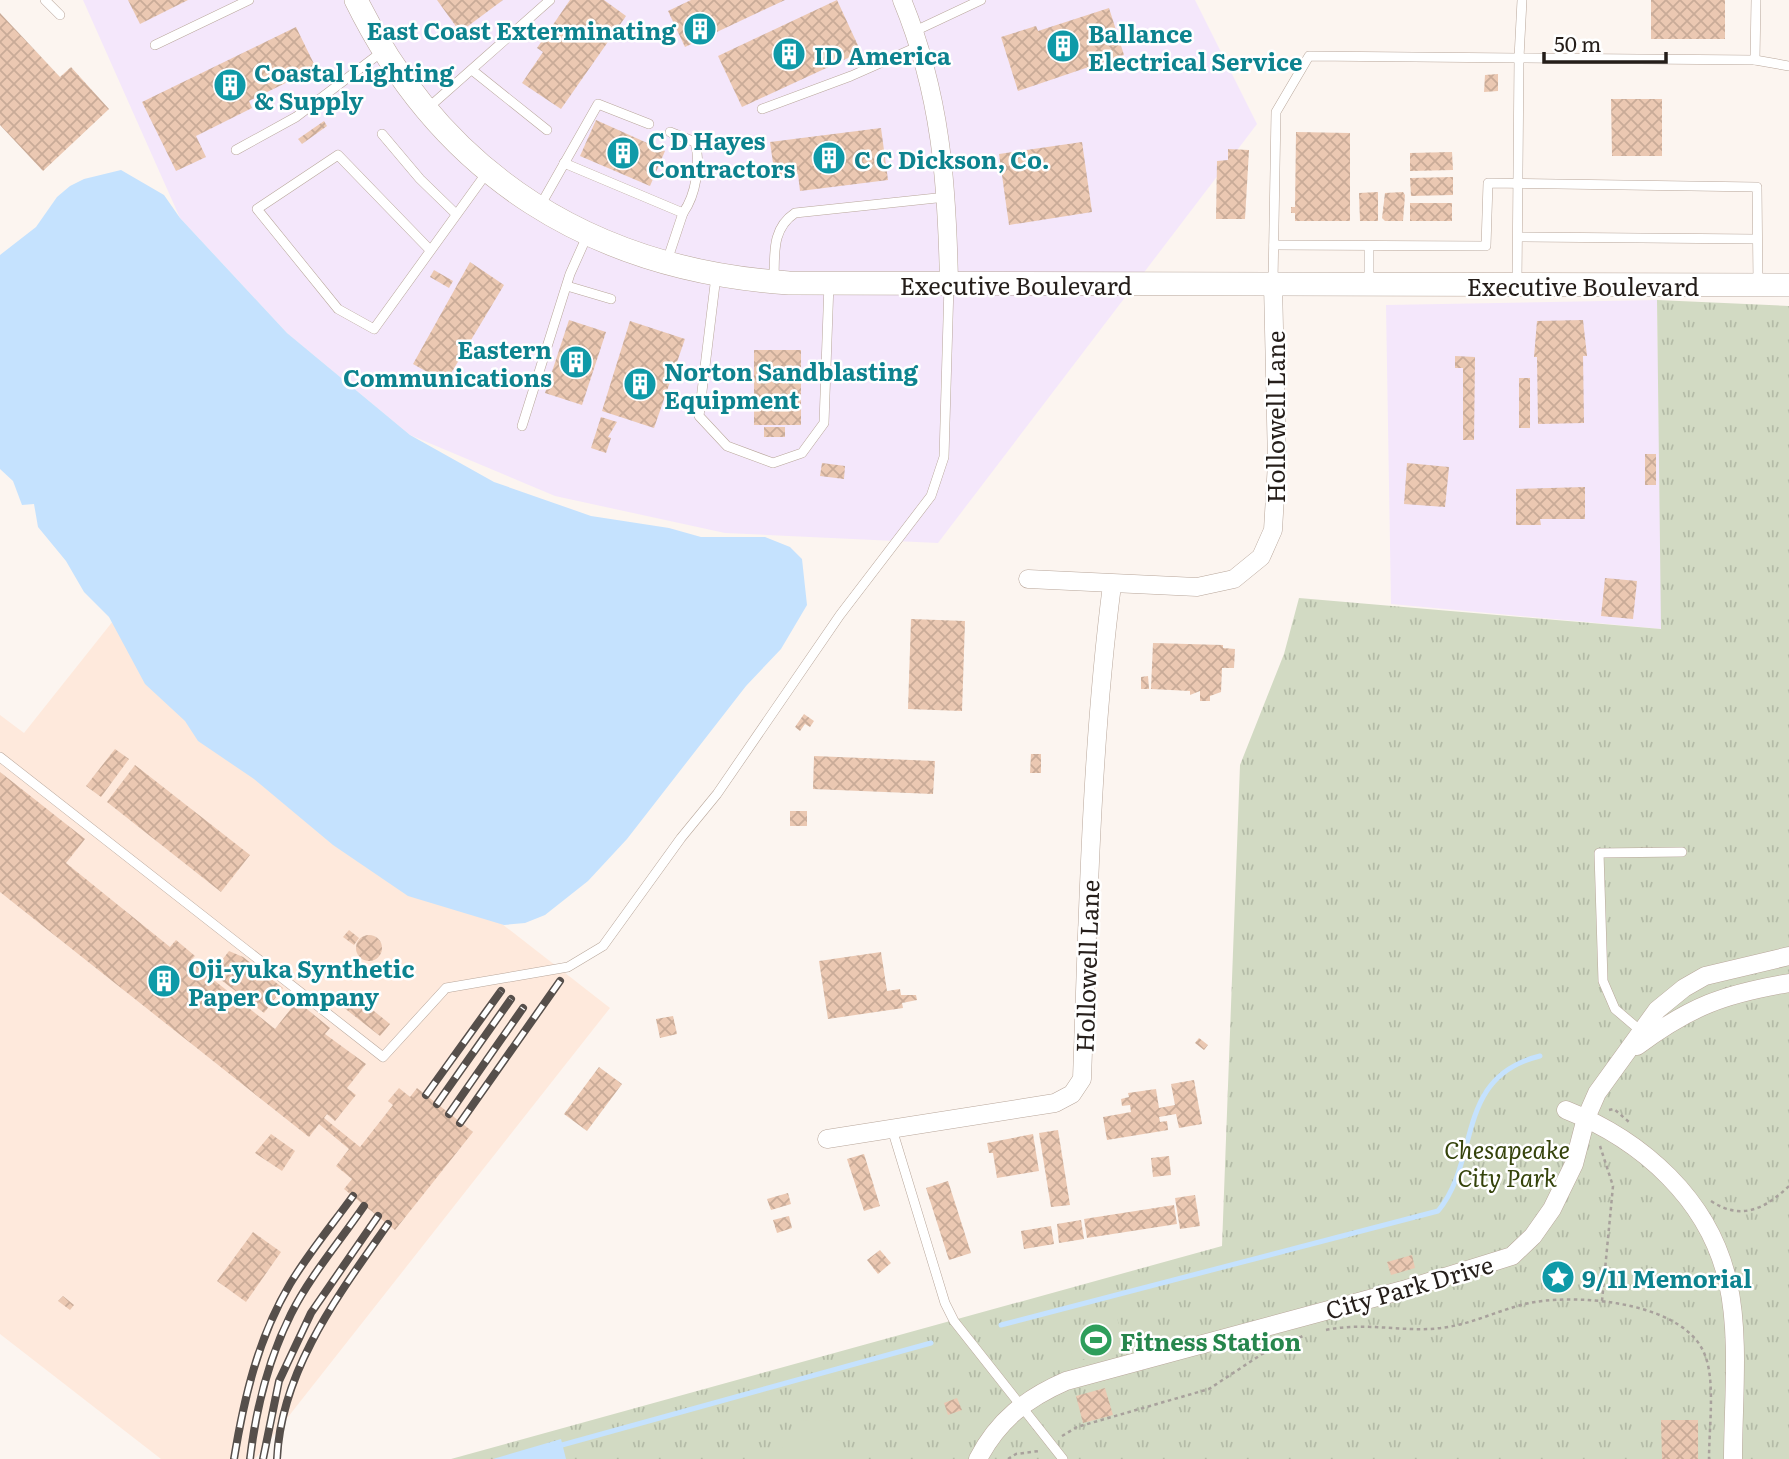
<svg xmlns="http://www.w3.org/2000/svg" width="1789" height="1459" font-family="Literata,serif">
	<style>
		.commercial { fill: #f4e7fb }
		.built { fill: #fee9dc }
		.grass { fill: url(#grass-tufts) }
		.pitch { fill: #d2dac3 }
		.water { fill: #c5e2fe }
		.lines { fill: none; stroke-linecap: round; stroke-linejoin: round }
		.stream { stroke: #c5e2fe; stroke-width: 5 }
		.building { fill: url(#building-cross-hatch) }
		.service-casing { stroke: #b8a69a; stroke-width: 10 }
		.minor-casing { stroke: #b8a69a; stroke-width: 19 }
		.tertiary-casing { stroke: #b8a69a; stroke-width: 24 }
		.path { stroke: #a8a19c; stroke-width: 2.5; stroke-dasharray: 3.5 3.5; stroke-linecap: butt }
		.service { stroke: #fff; stroke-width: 9 }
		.minor { stroke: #fff; stroke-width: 18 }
		.tertiary { stroke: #fff; stroke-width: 23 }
		.rail-casing { stroke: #564f4b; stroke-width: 8 }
		.rail { stroke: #fff; stroke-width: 5; stroke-dasharray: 16; stroke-linecap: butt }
		.labels { text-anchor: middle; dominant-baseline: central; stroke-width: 5; stroke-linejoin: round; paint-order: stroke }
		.culture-label { font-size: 24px; font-weight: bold; fill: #0d838f; stroke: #fff; text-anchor: start }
		.street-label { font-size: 24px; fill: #251e1a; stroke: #fff }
		.park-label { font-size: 24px; font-style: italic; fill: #35430b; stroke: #fff }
		.leisure-label { font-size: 24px; font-weight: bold; fill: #27864d; stroke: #fff; text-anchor: start }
	</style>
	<defs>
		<pattern id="grass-tufts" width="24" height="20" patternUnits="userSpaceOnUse" patternTransform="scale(1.75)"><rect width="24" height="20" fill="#d2dac3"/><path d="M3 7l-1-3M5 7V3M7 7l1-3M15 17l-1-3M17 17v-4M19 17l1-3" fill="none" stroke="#b4bba7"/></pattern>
		<pattern id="building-cross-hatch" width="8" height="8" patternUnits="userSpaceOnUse" patternTransform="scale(1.75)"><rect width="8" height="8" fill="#ebc8b2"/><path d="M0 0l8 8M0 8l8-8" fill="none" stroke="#c9ab98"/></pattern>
	</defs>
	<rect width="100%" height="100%" fill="#fcf5f0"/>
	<g class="commercial">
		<polygon points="83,0 1195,0 1257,124 938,543 725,533 555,496 410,435 287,333 180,218"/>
		<polygon points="1657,300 1662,629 1391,604 1386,305"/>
	</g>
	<polygon class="built" points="113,621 610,1008 255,1459 161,1459 0,1334 0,715 24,733"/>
	<polygon class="grass" points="1657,300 1789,306 1789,1459 451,1459 1222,1246 1240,765 1284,654 1299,598 1661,629"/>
	<g class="pitch">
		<polygon points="1117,1318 1126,1347 1074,1362 1065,1333"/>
		<polygon points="835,1420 835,1459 773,1459 787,1441 796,1448 800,1445 800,1421"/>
	</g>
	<g class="water">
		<polygon points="121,170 164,195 180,218 287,333 410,435 494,482 591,516 669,528 701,537 765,537 790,547 802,559 807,605 781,649 746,686 627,839 588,881 545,915 525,923 504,925 408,896 333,845 254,779 198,741 185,721 145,684 109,617 84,592 66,561 38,527 34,504 22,505 13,481 0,469 0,255 36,227 57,197 70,186 84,179"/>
		<polygon points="561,1439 566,1459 493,1459"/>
	</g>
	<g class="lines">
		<g class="stream">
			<path d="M1001,1325L1438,1211C1481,1159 1454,1077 1540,1056"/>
			<polyline points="562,1445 931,1343"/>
		</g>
	</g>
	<g class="building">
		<polygon points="128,0 188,0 140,24"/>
		<polygon points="437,0 503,0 460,32"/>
		<polygon points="570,0 604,0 626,16 561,109 522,83 543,52 537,48"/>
		<polygon points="691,0 785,0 685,47 668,11"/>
		<polygon points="837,0 861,52 742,107 718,56"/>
		<rect x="1651" y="0" width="74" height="39"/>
		<polygon points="1109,8 1124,55 1018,91 1001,37 1036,26 1038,31"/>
		<polygon points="0,13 60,77 71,67 109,109 43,171 0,125"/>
		<polygon points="296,27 316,68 249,101 252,108 196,136 206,157 176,171 142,102"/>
		<polygon points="1498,74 1498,91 1484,92 1485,75"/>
		<polygon points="1611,99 1662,99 1662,156 1612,156"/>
		<polygon points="596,120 665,151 650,186 580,156"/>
		<polygon points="324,121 327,126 302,144 298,139"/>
		<polygon points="881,128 888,180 800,191 798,174 775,177 770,142"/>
		<polygon points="1296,132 1350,133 1350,221 1295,221 1295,213 1291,213 1291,207 1295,207"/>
		<polygon points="1082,142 1092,212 1009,225 999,154"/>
		<polygon points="1228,149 1249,150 1245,219 1216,219 1217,161 1228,160"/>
		<polygon points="1452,152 1453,170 1410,171 1410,153"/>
		<polygon points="1453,177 1453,195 1411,196 1410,178"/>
		<polygon points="1378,192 1378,221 1360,221 1359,193"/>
		<polygon points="1403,192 1405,195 1403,221 1385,221 1382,218 1385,193"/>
		<rect x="1410" y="203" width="42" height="18"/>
		<polygon points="470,262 504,285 441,390 425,380 429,373 413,364"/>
		<polygon points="434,270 453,281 449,288 430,277"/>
		<polygon points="569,320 606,332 582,405 545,393"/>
		<polygon points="1583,320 1587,356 1583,356 1584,423 1538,424 1537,357 1534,357 1537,321"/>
		<polygon points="630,321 685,339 654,428 602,411"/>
		<rect x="754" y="350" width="47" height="75"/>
		<polygon points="1455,356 1475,357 1474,440 1463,440 1463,368 1455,368"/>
		<rect x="1519" y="378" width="11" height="50"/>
		<polygon points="601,417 617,422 608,437 611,438 606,453 591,448"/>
		<rect x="764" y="427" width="21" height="10"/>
		<rect x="1645" y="454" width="11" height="31"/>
		<polygon points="822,463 845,466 844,479 820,476"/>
		<polygon points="1407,463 1449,467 1445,507 1404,504"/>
		<polygon points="1585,487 1585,519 1540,519 1541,525 1516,525 1516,489"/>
		<polygon points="1605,578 1637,581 1633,619 1601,616"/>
		<polygon points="911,619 965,621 962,711 908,709"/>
		<polygon points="1153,643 1223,645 1223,648 1235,649 1234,668 1222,668 1221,692 1210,696 1210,701 1200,701 1200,691 1190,695 1190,691 1151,689"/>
		<polygon points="1148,676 1149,689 1141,689 1141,677"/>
		<polygon points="804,714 814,721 810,727 805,724 800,731 795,727"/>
		<polygon points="115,749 129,759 101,797 86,786"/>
		<polygon points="1031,754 1041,754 1041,773 1030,773"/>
		<polygon points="814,756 935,761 933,794 813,789"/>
		<polygon points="135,765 250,855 221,892 107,802"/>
		<polygon points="0,772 85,839 66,863 170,947 176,940 195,956 190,961 275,1029 297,1001 330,1028 325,1034 366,1064 347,1088 356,1095 335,1121 327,1114 324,1118 360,1147 393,1105 388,1101 399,1088 410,1097 417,1088 473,1132 395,1230 344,1189 352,1179 336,1166 349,1149 319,1124 309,1137 0,892"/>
		<rect x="790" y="811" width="17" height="15"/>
		<polygon points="349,930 359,938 354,945 343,937"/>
		<circle cx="369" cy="948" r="13"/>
		<polygon points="229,951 243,957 283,988 264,1013 212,973"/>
		<polygon points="881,952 887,991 900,989 901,995 916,995 917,1000 902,1003 903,1008 828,1019 819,961"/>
		<polygon points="353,994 390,1024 380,1036 343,1007"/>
		<polygon points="673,1016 677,1034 660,1038 656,1019"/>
		<polygon points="1199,1038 1208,1045 1204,1050 1195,1043"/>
		<polygon points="599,1067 622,1084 587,1131 564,1114"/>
		<polygon points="1194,1080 1202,1124 1179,1128 1176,1114 1159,1117 1160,1122 1167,1121 1168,1130 1107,1140 1103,1117 1131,1112 1130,1105 1122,1106 1121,1099 1129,1097 1128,1093 1156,1089 1159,1108 1175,1105 1171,1084"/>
		<polygon points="1058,1130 1070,1205 1051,1207 1039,1133"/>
		<polygon points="271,1134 295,1151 282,1171 255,1153"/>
		<polygon points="1033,1134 1039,1171 997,1178 993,1153 989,1153 987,1143"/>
		<polygon points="864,1154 880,1206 864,1211 847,1159"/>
		<polygon points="1169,1156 1171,1175 1153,1177 1151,1158"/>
		<polygon points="948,1181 971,1253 949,1260 926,1188"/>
		<polygon points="788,1193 791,1204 771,1210 767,1199"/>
		<polygon points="1195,1195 1200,1226 1180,1229 1175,1198"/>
		<polygon points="1174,1205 1177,1224 1087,1238 1084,1219"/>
		<polygon points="789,1216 792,1228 777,1233 773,1220"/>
		<polygon points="1081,1220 1084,1239 1059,1243 1057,1224"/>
		<polygon points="1051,1226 1054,1244 1024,1249 1021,1231"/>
		<polygon points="253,1232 281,1252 246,1302 217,1281"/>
		<polygon points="880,1250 891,1263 878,1274 867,1260"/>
		<polygon points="1412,1255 1415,1268 1391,1275 1387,1262"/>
		<polygon points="63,1296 74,1305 70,1310 58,1301"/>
		<polygon points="1105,1388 1113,1415 1083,1423 1076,1396"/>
		<polygon points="957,1398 962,1410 948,1415 944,1403"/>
		<polygon points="1661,1420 1698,1420 1698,1459 1662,1459"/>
	</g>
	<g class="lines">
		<defs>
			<g id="service">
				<polyline points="45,0 60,15"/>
				<polyline points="1522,0 1519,58 1755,60 1789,66"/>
				<polyline points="915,31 981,0"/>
				<polyline points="155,45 249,0"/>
				<polyline points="1755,60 1756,0"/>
				<polyline points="472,70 547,130"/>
				<polyline points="428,108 550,0"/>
				<polyline points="762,109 851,76 919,46"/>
				<path d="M670,132L695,142C701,163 696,195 683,213"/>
				<polyline points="382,134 420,179 456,214"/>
				<polyline points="236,150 296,117 383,51"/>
				<polyline points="564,163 683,213 667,261"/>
				<polyline points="540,206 598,104 649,124"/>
				<polyline points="1518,237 1757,239"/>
				<polyline points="1274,245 1486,246 1488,183 1757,187 1758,284"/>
				<polyline points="430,250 338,155 257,209 338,309 374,329 488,171"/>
				<polyline points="716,276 699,416 727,446 773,463 802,453 824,423 829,283"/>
				<path d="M774,280C775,255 771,229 795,213L946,197"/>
				<polyline points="1273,282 1276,112 1309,56 1519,58 1517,284"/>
				<polyline points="1369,282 1369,246"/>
				<polyline points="567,286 611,299"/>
				<polyline points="522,426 570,274 587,236"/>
				<polyline points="0,757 383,1057 446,988 568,967 603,946 681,838 717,794 840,615 931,496 944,457 949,285"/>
				<polyline points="1642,1032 1615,1009 1603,981 1599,853 1682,852"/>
				<polyline points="892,1129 945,1303 954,1321 1063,1459"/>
			</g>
			<g id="minor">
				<path d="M902,0C941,94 947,183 949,283"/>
				<polyline points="1028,579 1197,587 1234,579 1261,557 1273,530 1277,463 1273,284"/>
				<path d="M1637,1046C1691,1006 1724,994 1789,983"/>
				<path d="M1566,1110C1642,1140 1710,1200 1728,1283C1740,1336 1733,1403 1733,1459"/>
				<path d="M827,1139L1055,1103L1072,1094L1082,1079C1088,914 1091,748 1112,585"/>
				<path d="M978,1459C998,1420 1027,1398 1066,1381L1403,1290L1512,1256L1533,1236L1552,1209L1574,1164L1586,1118L1597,1093L1657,1010L1684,988L1705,976L1789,956"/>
			</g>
			<path id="tertiary" d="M356,0C443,177 594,270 789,283L1789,285"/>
		</defs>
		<use href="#service" class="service-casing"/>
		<use href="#minor" class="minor-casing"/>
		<use href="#tertiary" class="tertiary-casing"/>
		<g class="path">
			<polyline points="1609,1110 1614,1109 1629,1122"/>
			<polyline points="1600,1146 1613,1186 1602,1301"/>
			<path d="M1711,1201C1741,1221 1765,1209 1789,1186"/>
			<path d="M1326,1330C1368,1321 1407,1334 1448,1327C1478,1322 1505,1307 1535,1302C1583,1294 1689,1303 1706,1358C1715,1384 1709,1430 1709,1459"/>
			<polyline points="1062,1436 1077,1427 1209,1389 1262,1354 1303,1336"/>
			<polyline points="1008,1459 1016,1454 1039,1451"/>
		</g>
		<use href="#service" class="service"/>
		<use href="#minor" class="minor"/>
		<use href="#tertiary" class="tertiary"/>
		<defs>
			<g id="rail">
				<polyline points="426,1095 501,991"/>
				<polyline points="437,1104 511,999"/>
				<polyline points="449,1114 523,1008"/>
				<polyline points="460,1123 560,981"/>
				<path d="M234,1459C244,1398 258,1338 290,1284C308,1254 332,1225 353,1196"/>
				<path d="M250,1459C256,1408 268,1360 291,1314C310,1276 340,1241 364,1206"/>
				<polyline points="263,1459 279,1381 311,1313 378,1216"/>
				<path d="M277,1459C281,1370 339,1294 388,1224"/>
			</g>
		</defs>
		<use href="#rail" class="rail-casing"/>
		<use href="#rail" class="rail"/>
	</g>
	<defs>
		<symbol id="building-disc" viewBox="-11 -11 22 22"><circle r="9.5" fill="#0f9aa8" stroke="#fff"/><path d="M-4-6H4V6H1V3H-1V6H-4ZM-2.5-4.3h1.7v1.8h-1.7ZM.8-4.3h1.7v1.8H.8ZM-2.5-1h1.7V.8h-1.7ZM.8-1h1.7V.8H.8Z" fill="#fff"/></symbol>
		<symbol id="sight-disc" viewBox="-11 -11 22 22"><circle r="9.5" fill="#0f9aa8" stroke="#fff"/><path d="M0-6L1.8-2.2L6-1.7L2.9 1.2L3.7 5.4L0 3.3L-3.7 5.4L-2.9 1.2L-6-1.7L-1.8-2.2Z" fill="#fff"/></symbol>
		<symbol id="stadium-disc" viewBox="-11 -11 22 22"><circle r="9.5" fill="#2e9e5b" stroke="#fff"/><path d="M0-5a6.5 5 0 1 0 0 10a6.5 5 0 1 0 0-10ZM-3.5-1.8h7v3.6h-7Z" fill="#fff"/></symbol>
	</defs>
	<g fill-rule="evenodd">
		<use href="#building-disc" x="681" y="10" width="38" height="38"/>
		<use href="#building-disc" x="1044" y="27" width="38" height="38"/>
		<use href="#building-disc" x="770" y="35" width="38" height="38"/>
		<use href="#building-disc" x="211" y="66" width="38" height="38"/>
		<use href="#building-disc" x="604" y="134" width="38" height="38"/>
		<use href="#building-disc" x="810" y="139" width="38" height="38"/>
		<use href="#building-disc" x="557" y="343" width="38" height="38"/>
		<use href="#building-disc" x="621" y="365" width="38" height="38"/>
		<use href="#building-disc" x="145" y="962" width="38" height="38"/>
		<use href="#sight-disc" x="1539" y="1258" width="38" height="38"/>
		<use href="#stadium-disc" x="1077" y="1321" width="38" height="38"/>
	</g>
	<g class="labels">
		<g class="culture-label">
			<text x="676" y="29" text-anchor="end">East Coast Exterminating</text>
			<text x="1088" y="32">Ballance<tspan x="1088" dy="28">Electrical Service</tspan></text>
			<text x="814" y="54">ID America</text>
			<text x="254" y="71">Coastal Lighting<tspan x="254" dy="28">&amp; Supply</tspan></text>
			<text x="648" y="139">C D Hayes<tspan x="648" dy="28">Contractors</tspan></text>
			<text x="854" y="158">C C Dickson, Co.</text>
			<text x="552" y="348" text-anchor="end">Eastern<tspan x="552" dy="28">Communications</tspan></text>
			<text x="664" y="370">Norton Sandblasting<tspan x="664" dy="28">Equipment</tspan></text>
			<text x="188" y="967">Oji-yuka Synthetic<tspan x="188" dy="28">Paper Company</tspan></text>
			<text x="1582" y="1277">9/11 Memorial</text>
		</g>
		<g class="street-label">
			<text x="1016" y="284">Executive Boulevard</text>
			<text x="1583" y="285">Executive Boulevard</text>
			<text transform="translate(1274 417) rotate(-90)">Hollowell Lane</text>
			<text transform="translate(1086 966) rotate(-88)">Hollowell Lane</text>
			<text transform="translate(1409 1286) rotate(-16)">City Park Drive</text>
		</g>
		<g class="park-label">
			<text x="1507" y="1148">Chesapeake<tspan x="1507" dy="28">City Park</tspan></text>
		</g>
		<g class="leisure-label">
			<text x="1120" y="1340">Fitness Station</text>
		</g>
	</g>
	<path d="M1544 52v10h122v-10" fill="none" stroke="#251e1a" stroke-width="3.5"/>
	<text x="1554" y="52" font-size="21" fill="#251e1a" stroke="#ffffff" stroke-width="5" paint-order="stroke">50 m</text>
</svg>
